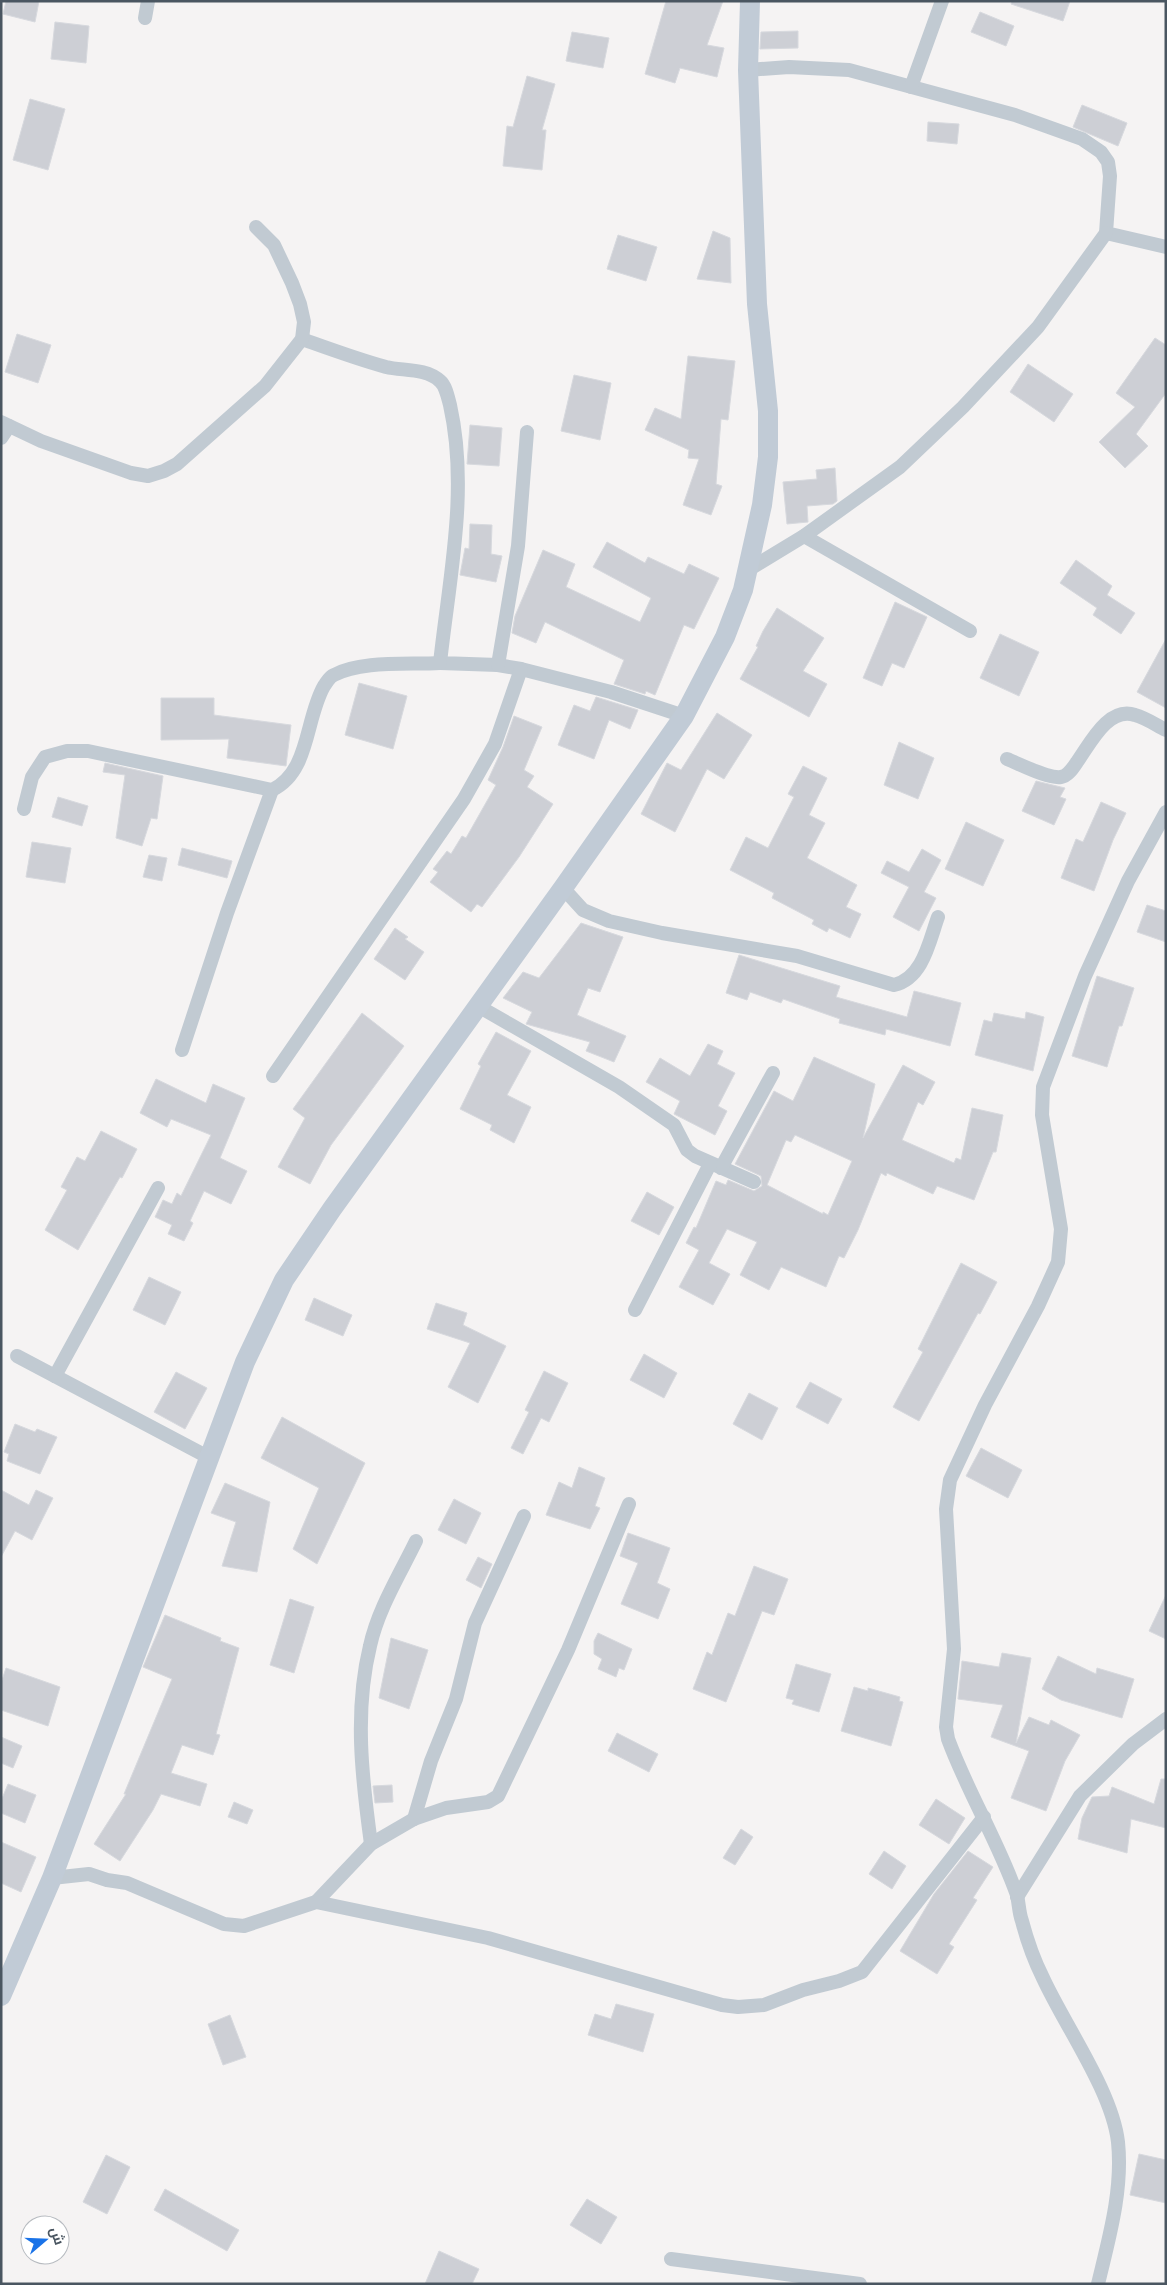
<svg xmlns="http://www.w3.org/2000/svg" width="1167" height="2285" font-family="Inter,Cairo,sans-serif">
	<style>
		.building { fill: #cdcfd5; stroke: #d7d9de; fill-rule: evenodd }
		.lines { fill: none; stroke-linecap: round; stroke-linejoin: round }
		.street { stroke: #c1cad2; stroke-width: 14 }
		.secondary { stroke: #c1cbd6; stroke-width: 20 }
	</style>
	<rect width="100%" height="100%" fill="#f5f3f3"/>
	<g class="building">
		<polygon points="6,1 39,1 35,22 3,14"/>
		<polygon points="666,1 723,1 707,45 724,48 717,77 680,68 675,83 645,74"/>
		<polygon points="1012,1 1070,1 1063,21 1011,4"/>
		<polygon points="980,12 1014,26 1006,46 971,32"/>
		<polygon points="55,22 89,26 86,63 51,59"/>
		<polygon points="798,31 798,48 760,49 761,32"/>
		<polygon points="572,32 609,38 603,68 566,61"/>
		<polygon points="527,76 555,84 542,130 546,130 542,170 503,166 507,126 513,127"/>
		<polygon points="30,99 65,109 48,170 13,160"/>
		<polygon points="1082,105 1127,123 1118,146 1073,127"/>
		<polygon points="928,122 959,124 957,144 927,141"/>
		<polygon points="713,231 730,238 731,283 697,279"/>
		<polygon points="618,235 657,247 646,281 607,269"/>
		<polygon points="17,334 51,345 38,383 5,372"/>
		<polygon points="1155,338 1166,345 1166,393 1136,434 1148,446 1125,468 1099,442 1135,407 1116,393"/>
		<polygon points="688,356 735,361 728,420 721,419 716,484 722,486 711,515 683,505 699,459 688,458 689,450 645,430 655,408 681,419"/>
		<polygon points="1028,364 1073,394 1054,422 1010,392"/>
		<polygon points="574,375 611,383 600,440 561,431"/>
		<polygon points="470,425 502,428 499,466 467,464"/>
		<polygon points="835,468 837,501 833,504 807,506 808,522 787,524 783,482 817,479 816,470"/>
		<polygon points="470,524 492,525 491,554 502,556 496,582 460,575 465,548 469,549"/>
		<polygon points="607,542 645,563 648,557 684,574 689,564 719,578 694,629 684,625 655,695 646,691 645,694 614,684 624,660 545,622 536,643 512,633 515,616 543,550 575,564 566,587 640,622 651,598 593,567"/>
		<polygon points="1076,560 1112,586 1107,595 1135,613 1121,634 1093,615 1097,608 1060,583"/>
		<polygon points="895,602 927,617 904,668 892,663 882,686 863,678"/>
		<polygon points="777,608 824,638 803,671 827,684 809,717 740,679 758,647 756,646 763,631"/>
		<polygon points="1000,634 1039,652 1019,696 980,678"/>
		<polygon points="1166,639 1166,708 1137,692"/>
		<polygon points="359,683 407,696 393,749 345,735"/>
		<polygon points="596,697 638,710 630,729 609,720 594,759 558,745 574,705 590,711"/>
		<polygon points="161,698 214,698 214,715 291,725 286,766 227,758 229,739 161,740"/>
		<polygon points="717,713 752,735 724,779 707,769 675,832 641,814 667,763 681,770"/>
		<polygon points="514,716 542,727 524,770 534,776 527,787 553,804 519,857 482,907 477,904 471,912 430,882 438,872 433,869 447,851 451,854 462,836 466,838 496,785 488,780 503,747"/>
		<polygon points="899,742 934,758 918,799 884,785"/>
		<polygon points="105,763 163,776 157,819 151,818 142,846 116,838 125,775 103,772"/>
		<polygon points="803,766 827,778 809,815 825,823 807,858 857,885 846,907 861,914 850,938 829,928 827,932 812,924 814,920 772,898 774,893 730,870 746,837 768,848 794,797 788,794"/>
		<polygon points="1036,781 1065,788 1060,797 1066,799 1054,825 1022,811"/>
		<polygon points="58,797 88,806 82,826 52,817"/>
		<polygon points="1101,802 1126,813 1113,840 1094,891 1061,878 1076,839 1083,842"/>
		<polygon points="966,822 1004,840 983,886 945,869"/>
		<polygon points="32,842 71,848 65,883 26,877"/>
		<polygon points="182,848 232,861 227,878 178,865"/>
		<polygon points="922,849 941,860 924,892 936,898 919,931 893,917 909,887 881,873 887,861 909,872"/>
		<polygon points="149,855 167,858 162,881 143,877"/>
		<polygon points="1147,905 1166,911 1166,942 1137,932"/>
		<polygon points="581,923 623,937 600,992 588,988 577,1015 626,1036 614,1062 586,1051 590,1042 526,1024 532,1012 503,998 523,972 539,978"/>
		<polygon points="395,928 408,937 405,939 424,952 405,980 374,959"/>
		<polygon points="739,955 840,986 836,997 907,1017 914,991 961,1003 950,1046 886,1029 885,1035 839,1023 840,1019 783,999 781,1003 750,992 747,1000 726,993"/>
		<polygon points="1097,976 1134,988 1122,1026 1119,1026 1107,1067 1072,1056"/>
		<polygon points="1026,1012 1044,1017 1033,1071 975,1055 984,1020 992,1022 994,1013 1025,1019"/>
		<polygon points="362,1013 404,1046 331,1145 310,1184 278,1167 305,1118 293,1109"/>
		<polygon points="496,1032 531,1051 507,1095 531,1107 514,1143 490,1130 492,1125 460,1109 481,1066 478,1064"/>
		<polygon points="708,1044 723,1051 717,1064 735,1073 718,1106 727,1111 715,1135 674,1114 680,1101 646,1082 660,1058 690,1076"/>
		<path d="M814,1057L875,1084L863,1138L903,1065L935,1082L923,1105L918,1102L902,1140L954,1163L956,1158L961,1160L972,1108L1003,1115L996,1152H993L974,1200L937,1186L933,1194L887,1173L886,1176L881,1173L858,1230L844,1258L839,1256L826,1287L781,1267L769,1290L740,1275L757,1242L727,1229L709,1263L730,1274L713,1305L679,1287L699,1250L686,1243L694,1227L696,1228L716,1181L726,1185L728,1180L754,1191L762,1186L761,1176L735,1164L774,1091L793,1101ZM795,1135L852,1161L828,1215L823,1212V1214L767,1185L786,1140L791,1142Z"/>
		<polygon points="156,1079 206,1103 213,1084 245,1098 220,1158 247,1171 231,1204 204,1191 190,1221 193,1223 184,1241 168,1234 172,1225 155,1217 163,1200 172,1204 177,1193 181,1196 211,1135 171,1119 167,1127 140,1113"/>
		<polygon points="101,1131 137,1149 122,1178 120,1177 78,1250 45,1230 67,1190 61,1187 77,1157 85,1161"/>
		<polygon points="647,1192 674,1207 659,1235 631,1221"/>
		<polygon points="961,1263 997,1282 980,1314 978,1313 919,1421 893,1407 923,1352 918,1349"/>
		<polygon points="149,1277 181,1292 165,1325 133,1310"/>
		<polygon points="314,1298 352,1315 343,1336 305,1320"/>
		<polygon points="436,1303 467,1313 463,1325 506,1346 478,1403 448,1387 470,1343 427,1329"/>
		<polygon points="644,1354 677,1373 664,1398 630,1380"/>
		<polygon points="544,1371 568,1383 549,1422 541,1418 523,1454 511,1448 529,1412 525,1410"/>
		<polygon points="176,1372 207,1388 185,1429 154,1412"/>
		<polygon points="810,1382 842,1399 828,1424 796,1407"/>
		<polygon points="749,1393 778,1408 762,1440 733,1424"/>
		<polygon points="282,1417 365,1463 317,1564 293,1549 319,1488 261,1458"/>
		<polygon points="15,1424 35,1432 37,1429 57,1437 40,1474 7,1461 9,1454 4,1452"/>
		<polygon points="981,1448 1022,1470 1008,1498 966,1476"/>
		<polygon points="579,1467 605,1478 595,1506 600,1508 590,1529 546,1515 559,1482 572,1488"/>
		<polygon points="225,1483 270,1502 257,1572 222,1566 236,1522 211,1513"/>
		<polygon points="1,1490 29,1505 36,1490 53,1498 32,1540 15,1531 1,1557"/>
		<polygon points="454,1499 481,1513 466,1544 438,1530"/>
		<polygon points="628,1533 670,1548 657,1583 670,1589 658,1619 621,1604 638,1563 620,1556"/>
		<polygon points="478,1557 492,1564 481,1588 466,1580"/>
		<polygon points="754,1566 788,1579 774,1615 762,1611 726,1702 693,1689 707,1652 712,1655 728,1613 735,1616"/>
		<polygon points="1166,1595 1166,1639 1149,1631"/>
		<polygon points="290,1599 314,1607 294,1673 270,1665"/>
		<polygon points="165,1615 221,1638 220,1641 239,1648 216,1734 220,1735 213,1755 182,1745 171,1773 207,1784 200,1806 161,1794 153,1810 120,1861 94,1844 126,1794 124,1794 172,1679 143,1667"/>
		<polygon points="598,1633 632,1649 624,1670 619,1668 616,1677 598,1669 602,1659 594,1654 594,1641"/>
		<polygon points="391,1638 428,1650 409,1709 379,1698"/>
		<polygon points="1002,1653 1031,1658 1016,1743 1029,1717 1049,1725 1051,1720 1080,1735 1065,1761 1046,1811 1011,1798 1029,1751 991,1737 1003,1705 958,1699 962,1661 999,1667"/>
		<polygon points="1058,1656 1096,1674 1097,1668 1134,1679 1122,1718 1061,1700 1042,1689"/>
		<polygon points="796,1664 831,1674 819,1712 792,1704 794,1700 786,1698"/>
		<polygon points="6,1668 60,1687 48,1726 1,1710 1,1683"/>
		<polygon points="854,1687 868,1691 868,1688 900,1697 899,1701 903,1702 891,1746 841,1731"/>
		<polygon points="617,1733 658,1754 649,1772 608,1751"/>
		<polygon points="1,1737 22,1746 13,1768 1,1763"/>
		<polygon points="1161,1779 1166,1779 1166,1828 1131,1819 1127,1853 1078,1839 1082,1818 1092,1797 1109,1796 1112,1787 1154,1804"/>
		<polygon points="8,1784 36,1795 25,1823 1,1813 1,1801"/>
		<polygon points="392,1785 393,1802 375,1803 373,1786"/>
		<polygon points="936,1799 965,1818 949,1844 919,1825"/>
		<polygon points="234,1802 253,1810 247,1824 228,1817"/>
		<polygon points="741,1829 753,1837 735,1865 723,1858"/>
		<polygon points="1,1842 36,1857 21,1892 1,1883"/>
		<polygon points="884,1851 906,1866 892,1889 869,1874"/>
		<polygon points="968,1851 993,1867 973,1898 977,1900 949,1944 954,1947 937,1974 900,1951 934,1894"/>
		<polygon points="616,2004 654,2014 643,2052 588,2035 595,2014 611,2019"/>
		<polygon points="230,2015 246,2057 223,2065 208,2024"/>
		<polygon points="1139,2154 1166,2160 1166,2203 1130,2195"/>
		<polygon points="106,2155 130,2167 107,2214 83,2202"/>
		<polygon points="165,2189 239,2230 227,2251 154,2210"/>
		<polygon points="587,2199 617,2217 601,2244 570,2225"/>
		<polygon points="439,2251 479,2269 472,2284 425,2284"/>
	</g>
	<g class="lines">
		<g class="street">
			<polyline points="145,18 148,1"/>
			<polyline points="748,70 789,67 849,70 1015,115 1082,139 1101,152 1108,162 1110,176 1106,233 1166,247"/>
			<polyline points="911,87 942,1"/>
			<path d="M302,339C330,349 357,359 386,367C403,371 426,368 440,381C446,386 448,398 450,405C469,490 449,579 440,663L498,665L521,669L611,692L684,716"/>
			<polyline points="1,422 41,441 131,473 148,476 164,471 177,464 265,386 302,339 304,322 300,304 292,283 274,245 256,227"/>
			<polyline points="1,438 9,426"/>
			<polyline points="804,536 970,631"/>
			<polyline points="748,570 804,536 900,467 963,407 1038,327 1106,233"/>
			<polyline points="498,665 518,546 527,432"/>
			<path d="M1007,759C1020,764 1048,779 1061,777C1068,776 1073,768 1077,762C1090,744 1108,706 1135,715C1146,718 1156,725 1166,730"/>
			<path d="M24,809L32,777L45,757L67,751H88L272,790C310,772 305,719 324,686C327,682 329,677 334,675C361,660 409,665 440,663"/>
			<path d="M563,888L583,910L609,921L662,933L797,956L894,985C923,978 929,942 938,917"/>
			<polyline points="478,1006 619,1087 674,1125 687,1150 695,1156 754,1182"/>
			<polyline points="182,1050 227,913 272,790"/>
			<polyline points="273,1076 464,799 495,744 521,669"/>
			<polyline points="721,1168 773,1073"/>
			<polyline points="635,1310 710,1164"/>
			<polyline points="17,1356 208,1457"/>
			<polyline points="55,1376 158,1188"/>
			<polyline points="414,1819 431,1761 456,1699 475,1623 524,1516"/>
			<path d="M371,1844C362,1778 354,1711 370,1646C378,1609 400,1574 416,1541"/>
			<polyline points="52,1878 89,1874 107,1880 127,1883 224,1924 244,1926 316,1902 488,1938 722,2005 738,2007 764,2005 803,1990 839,1981 862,1972 984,1817"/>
			<polyline points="1017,1897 1080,1796 1133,1744 1166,1719"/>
			<polyline points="316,1902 371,1844 414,1819 446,1808 488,1802 498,1796 568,1650 629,1504"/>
			<polyline points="671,2259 860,2284"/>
			<path d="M1098,2284C1109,2238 1123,2190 1118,2142C1112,2091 1065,2026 1043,1978C1034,1960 1027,1940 1022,1921C1019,1913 1019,1904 1017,1895C998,1841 968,1793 948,1739L946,1727L954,1649L946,1509L950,1480L985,1405L1038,1306L1058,1262L1061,1229L1042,1115L1043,1087L1085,976L1128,881L1166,812"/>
		</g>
		<polyline class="secondary" points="1,1996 52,1878 245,1362 284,1280 332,1209 563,888 684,716 725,637 743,590 762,505 768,457 768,411 757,304 748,70 750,1"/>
	</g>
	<rect width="1167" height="2285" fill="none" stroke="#4a5661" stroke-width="5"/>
	<g transform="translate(45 2240) rotate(71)"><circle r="24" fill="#ffffff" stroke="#b7bbc0"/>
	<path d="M0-4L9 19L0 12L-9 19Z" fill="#1a73e8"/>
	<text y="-8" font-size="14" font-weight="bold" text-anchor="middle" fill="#4a5661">ش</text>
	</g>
</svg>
